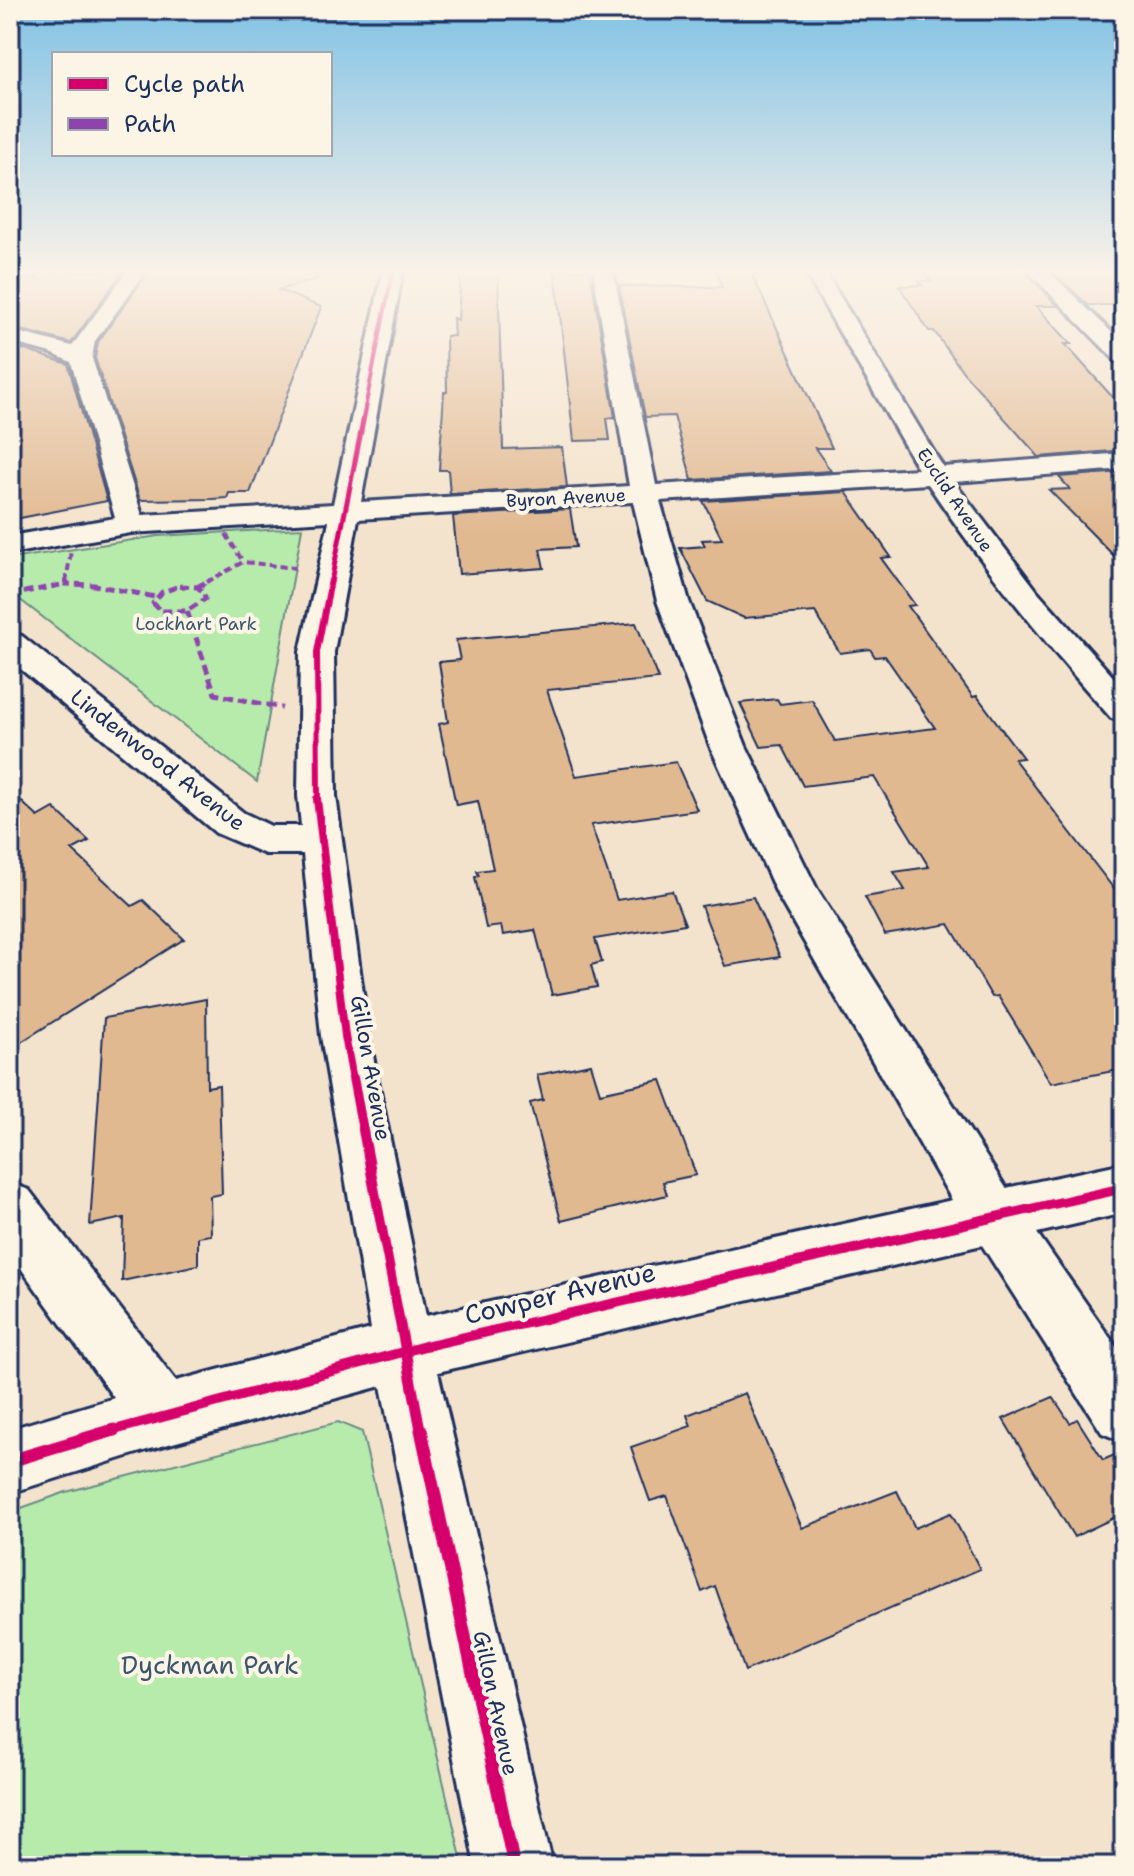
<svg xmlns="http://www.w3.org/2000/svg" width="1134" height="1876" font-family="'Shantell Sans',sans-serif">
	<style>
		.green { fill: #b7ebac; stroke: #698d85; stroke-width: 2 }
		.building { fill: #e1b991; stroke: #1b2f5e; stroke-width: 2 }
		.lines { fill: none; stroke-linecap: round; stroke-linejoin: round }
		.minor-casing { stroke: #1b2f5e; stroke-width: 6 }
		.minor { fill: #fcf5e5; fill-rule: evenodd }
		.quiet-far1 { stroke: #8e44ad; stroke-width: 4; stroke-dasharray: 7 4; stroke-linecap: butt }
		.quiet { stroke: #8e44ad; stroke-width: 5; stroke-dasharray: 9 5; stroke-linecap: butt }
		.cycleway-far5-casing { stroke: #fcf5e5; stroke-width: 6 }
		.cycleway-far4-casing { stroke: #fcf5e5; stroke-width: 8 }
		.cycleway-far3-casing { stroke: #fcf5e5; stroke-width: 10 }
		.cycleway-far2-casing { stroke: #fcf5e5; stroke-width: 13 }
		.cycleway-far1-casing { stroke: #fcf5e5; stroke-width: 15 }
		.cycleway-casing { stroke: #fcf5e5; stroke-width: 18 }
		.cycleway-far5 { stroke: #d6006c; stroke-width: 4 }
		.cycleway-far4 { stroke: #d6006c; stroke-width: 5 }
		.cycleway-far3 { stroke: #d6006c; stroke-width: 6 }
		.cycleway-far2 { stroke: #d6006c; stroke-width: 8 }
		.cycleway-far1 { stroke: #d6006c; stroke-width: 10 }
		.cycleway { stroke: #d6006c; stroke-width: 13 }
		.labels { text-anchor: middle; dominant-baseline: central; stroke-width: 8; stroke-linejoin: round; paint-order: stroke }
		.far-street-label { font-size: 18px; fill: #1b2f5e; stroke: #fcf5e5 }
		.far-park-label { font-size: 18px; fill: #3a556e; stroke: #fcf5e5 }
		.street-label { font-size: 22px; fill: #1b2f5e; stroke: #fcf5e5 }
		.near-street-label { font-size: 26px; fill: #1b2f5e; stroke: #fcf5e5 }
		.near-park-label { font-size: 26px; fill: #3a556e; stroke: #fcf5e5 }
	</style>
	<rect width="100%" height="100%" fill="#f4e3cc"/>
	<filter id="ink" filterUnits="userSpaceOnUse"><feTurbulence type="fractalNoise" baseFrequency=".0125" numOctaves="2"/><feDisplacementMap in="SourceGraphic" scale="16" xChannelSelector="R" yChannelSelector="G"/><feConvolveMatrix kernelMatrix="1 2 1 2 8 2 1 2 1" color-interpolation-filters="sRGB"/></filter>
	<g filter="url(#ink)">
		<g class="green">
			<polygon points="302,528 257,782 10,592 10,559 158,536"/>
			<polygon points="338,1422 362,1432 463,1866 10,1866 10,1512 66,1492"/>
		</g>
		<g class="building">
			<polygon points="119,270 124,270 71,343 10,327 10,279 37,279 41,273"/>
			<polygon points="150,270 315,270 317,279 279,290 321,307 250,493 229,493 227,498 212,499 140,500 95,358 98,342"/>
			<polygon points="461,270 498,270 503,449 562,447 567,487 450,494 448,470 439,470 444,392 447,392 446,336 454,336 453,318 458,320"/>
			<polygon points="555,270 590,270 615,417 607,418 610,440 574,441"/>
			<polygon points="716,270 750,270 832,448 815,448 831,471 692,480 674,416 645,417 619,286 722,287"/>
			<polygon points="922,270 1024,270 1058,306 1036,306 1071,344 1065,344 1124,410 1124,450 1039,457 963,372 934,331 929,331 899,286 922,285 919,281 931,281"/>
			<polygon points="1051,270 1124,270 1124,305 1088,305"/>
			<polygon points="10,345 68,364 107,501 10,520"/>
			<polygon points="1124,472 1124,566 1049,490 1070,489 1059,477"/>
			<polygon points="846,492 891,557 881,558 915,605 908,606 973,697 977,696 1023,758 1014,759 1124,902 1124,1069 1051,1083 998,996 992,997 949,924 885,935 865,897 905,890 894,872 929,867 874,777 803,786 782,745 761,747 740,703 777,699 780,704 812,700 835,741 935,728 885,656 875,657 870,649 840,653 815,612 744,618 707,601 680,548 705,546 702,540 722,539 703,501"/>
			<polygon points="570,509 576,547 540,549 544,568 459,574 453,516"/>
			<polygon points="636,623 658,679 547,690 576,776 676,762 697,810 591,825 617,900 672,891 685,924 595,939 602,962 591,965 597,987 552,995 535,930 503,935 501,926 486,928 475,877 479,876 477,871 493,869 478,801 456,805 439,724 448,722 439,662 460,660 456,640"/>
			<polygon points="10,791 38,817 54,808 89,841 72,850 132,906 143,900 184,939 10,1049"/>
			<polygon points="753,897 780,957 725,966 701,906"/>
			<polygon points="206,999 207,1087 219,1085 222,1194 210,1196 211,1235 198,1237 198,1265 122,1281 124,1218 90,1225 104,1018"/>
			<polygon points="591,1064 600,1093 661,1080 696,1175 663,1182 667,1195 561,1221 530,1103 543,1100 537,1075"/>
			<polygon points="745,1393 802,1528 897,1491 915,1528 951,1513 980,1569 745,1671 715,1586 702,1592 667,1496 650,1501 631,1447 691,1426 687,1415"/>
			<polygon points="1053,1397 1070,1423 1077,1419 1103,1460 1124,1451 1124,1513 1074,1537 1003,1419"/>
		</g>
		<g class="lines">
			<defs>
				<g id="minor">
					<path d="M128,270H147L95,341L92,358L142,515L333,504L383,270H403L361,502L629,486L593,270H613L656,485L918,469L804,270H824L943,467L1124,453V469L954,482L1038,592L1124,689V721L1111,718C1045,643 983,567 928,484L660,501L689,601L746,746L818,891L1006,1188L1124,1163V1213L1037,1233L1124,1358V1442L1102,1433L982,1245L438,1372L553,1866H475L381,1386L147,1450L10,1493V1429L114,1398L10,1253V1183L29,1190L176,1381L371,1329L321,1036L303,854H265L216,833L10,660V633L22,636L244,813L271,826H301L298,796L300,652L329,521L131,533L10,554V536L115,518L71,362L51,353L10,342V330L72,346ZM633,502L657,601L710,746L778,896L952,1200L426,1316L369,1036L336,796L334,652L358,519Z"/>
					<polygon points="1027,270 1047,270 1124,344 1124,363 1116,361"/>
				</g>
			</defs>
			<use href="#minor" class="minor-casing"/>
			<use href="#minor" class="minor"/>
			<g class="quiet-far1">
				<polyline points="226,534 243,562"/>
				<polyline points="66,582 71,551"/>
				<polyline points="207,582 243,562 295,568"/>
			</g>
			<g class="quiet">
				<polyline points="67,580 66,584 94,585 155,597"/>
				<polygon points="180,586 197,587 204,592 205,599 187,611 161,611 153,603 162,592"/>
				<polyline points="197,587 210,580"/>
				<polyline points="10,595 66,584"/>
				<polyline points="187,611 215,694 282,708"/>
			</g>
			<defs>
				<polyline id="cycleway-far5" points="365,408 393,270"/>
				<polyline id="cycleway-far4" points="331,582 366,406"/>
				<polyline id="cycleway-far3" points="318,801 317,652 331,580"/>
				<polyline id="cycleway-far2" points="317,799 345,1036 353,1080"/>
				<g id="cycleway-far1">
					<polyline points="353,1078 421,1432"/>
					<polyline points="107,1432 425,1346 1124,1188"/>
				</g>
				<g id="cycleway">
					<polyline points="421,1430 514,1866"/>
					<polyline points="10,1461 114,1430"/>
				</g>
			</defs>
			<use href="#cycleway-far5" class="cycleway-far5-casing"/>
			<use href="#cycleway-far4" class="cycleway-far4-casing"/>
			<use href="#cycleway-far3" class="cycleway-far3-casing"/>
			<use href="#cycleway-far2" class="cycleway-far2-casing"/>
			<use href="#cycleway-far1" class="cycleway-far1-casing"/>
			<use href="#cycleway" class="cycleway-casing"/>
			<use href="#cycleway-far5" class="cycleway-far5"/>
			<use href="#cycleway-far4" class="cycleway-far4"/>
			<use href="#cycleway-far3" class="cycleway-far3"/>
			<use href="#cycleway-far2" class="cycleway-far2"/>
			<use href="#cycleway-far1" class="cycleway-far1"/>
			<use href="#cycleway" class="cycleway"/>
		</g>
	</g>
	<linearGradient id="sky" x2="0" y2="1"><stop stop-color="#81c2e5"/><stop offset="0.51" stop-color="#faf2e8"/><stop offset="1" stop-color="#faf2e8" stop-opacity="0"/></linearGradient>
	<rect width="1134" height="533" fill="url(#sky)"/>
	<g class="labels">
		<g class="far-street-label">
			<text transform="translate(566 498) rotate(-3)">Byron Avenue</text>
			<text transform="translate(955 500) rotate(56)">Euclid Avenue</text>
		</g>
		<g class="far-park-label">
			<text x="196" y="624">Lockhart Park</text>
		</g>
		<g class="street-label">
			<text transform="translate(158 760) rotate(38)">Lindenwood Avenue</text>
			<text transform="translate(371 1068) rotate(80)">Gillon Avenue</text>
			<text transform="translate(496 1703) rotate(78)">Gillon Avenue</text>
		</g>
		<g class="near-street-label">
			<text transform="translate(560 1293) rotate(-13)">Cowper Avenue</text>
		</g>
		<g class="near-park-label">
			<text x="210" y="1664">Dyckman Park</text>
		</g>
	</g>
	<rect width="1134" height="1876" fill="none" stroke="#fcf5e5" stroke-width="40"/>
	<rect x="20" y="20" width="1094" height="1836" fill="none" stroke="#1b2f5e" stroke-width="3" filter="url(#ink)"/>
	<rect x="52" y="52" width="280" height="104" fill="#fcf5e5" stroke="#a2a6af" stroke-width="2"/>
	<rect x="68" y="78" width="40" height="12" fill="#d6006c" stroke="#a2a6af" stroke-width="2"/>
	<text x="124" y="92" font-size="24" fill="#1b2f5e">Cycle path</text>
	<rect x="68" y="118" width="40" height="12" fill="#8e44ad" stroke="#a2a6af" stroke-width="2"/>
	<text x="124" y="132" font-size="24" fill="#1b2f5e">Path</text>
</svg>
